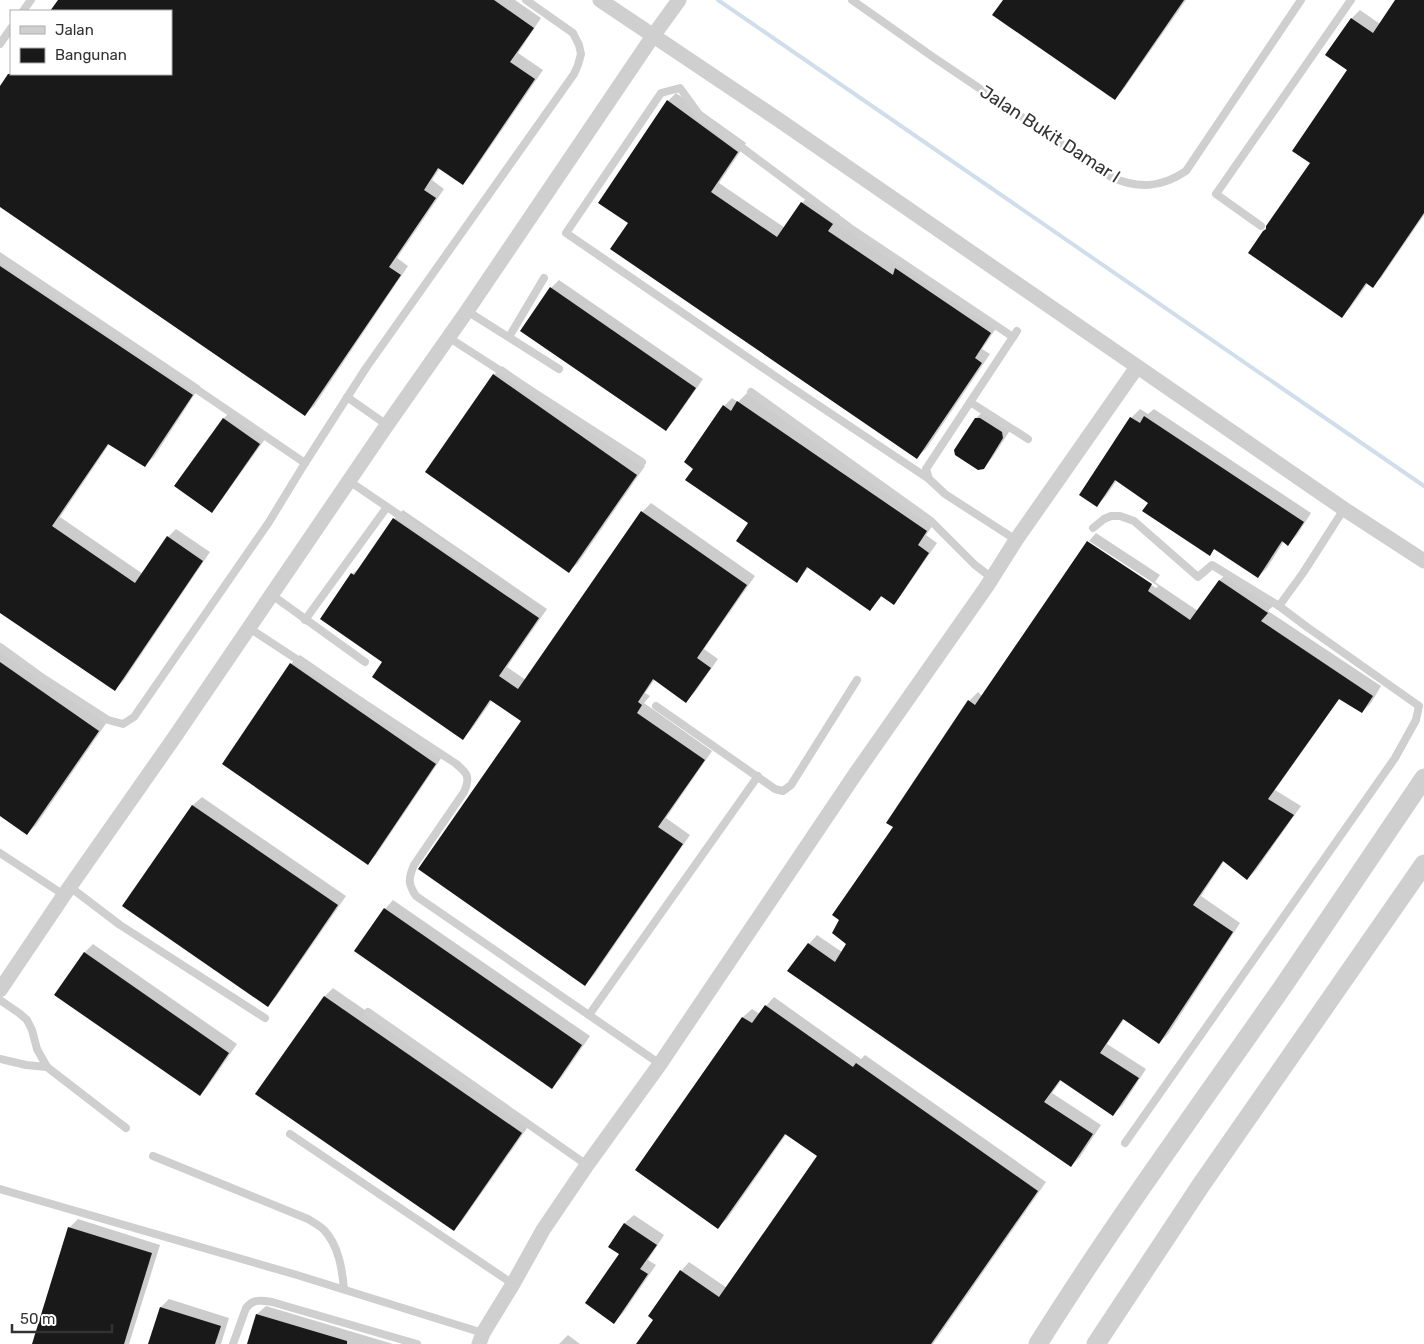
<svg xmlns="http://www.w3.org/2000/svg" width="1424" height="1344" font-family="Rubik,sans-serif">
	<style>
		.shadow { fill: #0003 }
		.lines { fill: none; stroke-linecap: round; stroke-linejoin: round }
		.stream { stroke: #d0deec; stroke-width: 4 }
		.building { fill: #191919 }
		.service { stroke: #cfcfcf; stroke-width: 8 }
		.minor { stroke: #cfcfcf; stroke-width: 15 }
		.tertiary { stroke: #cfcfcf; stroke-width: 19 }
		.labels { text-anchor: middle; dominant-baseline: central; stroke-width: 5; stroke-linejoin: round; paint-order: stroke }
		.street-label { font-size: 18px; fill: #323232; stroke: #fff }
	</style>
	<rect width="100%" height="100%" fill="#fff"/>
	<g class="shadow">
		<polygon points="60,0 515,0 541,18 518,53 543,70 471,175 462,184 440,168 432,180 444,189 397,258 408,266 314,406 305,414 0,205 0,88 11,71 11,74 171,74 171,11 52,11"/>
		<polygon points="1004,0 1186,0 1123,90 1115,99"/>
		<polygon points="1397,0 1424,0 1424,215 1381,278 1372,286 1368,283 1350,308 1342,316 1267,228 1311,162 1349,70 1327,55 1352,18 1360,10 1380,24"/>
		<polygon points="676,93 746,143 719,183 785,228 802,203 810,195 840,215 836,222 899,265 904,260 999,324 982,349 990,354 926,449 917,457 630,223 668,101"/>
		<polygon points="0,252 200,386 154,457 145,465 110,443 60,517 143,574 168,537 176,529 210,552 124,680 115,689 0,612"/>
		<polygon points="559,280 703,379 674,421 666,430 551,288"/>
		<polygon points="502,366 645,466 578,563 569,571 494,375"/>
		<polygon points="747,393 935,522 926,535 937,543 902,594 894,603 883,595 870,609 809,567 797,581 749,523 695,468 724,406 732,398 738,402"/>
		<polygon points="1140,409 1148,414 1154,409 1311,513 1297,535 1288,544 1284,541 1267,568 1258,577 1215,548 1210,554 1150,503 1117,480 1106,496 1097,505 1081,494 1131,418"/>
		<polygon points="232,410 268,435 220,502 212,511 224,418"/>
		<polygon points="985,410 1011,429 992,458 983,468 976,418"/>
		<polygon points="651,503 755,576 704,649 718,659 695,692 686,701 655,679 645,693 650,696 644,703 712,751 666,818 690,835 594,975 585,984 522,721 492,700 471,730 463,738 384,662 352,574 362,566 394,519 403,510 547,609 507,667 526,680 642,512"/>
		<polygon points="1096,533 1160,575 1155,582 1198,611 1220,580 1228,572 1275,604 1268,611 1381,686 1371,703 1362,712 1340,698 1275,790 1301,806 1256,870 1247,879 1224,861 1201,896 1240,923 1168,1034 1159,1043 1125,1018 1107,1044 1146,1069 1122,1106 1113,1114 1062,1079 1052,1093 1101,1125 1080,1157 1071,1166 809,944 817,935 842,952 848,944 895,826 888,823 969,701 978,692 982,696 1088,543 1156,588 1158,586 1089,541"/>
		<polygon points="0,647 107,722 36,825 27,834 0,815"/>
		<polygon points="300,655 444,754 376,855 368,863 224,764 291,664"/>
		<polygon points="202,797 346,896 276,997 268,1005 124,906 193,805"/>
		<polygon points="393,900 590,1036 561,1078 552,1087 385,909"/>
		<polygon points="93,944 237,1044 208,1086 200,1095 84,953"/>
		<polygon points="333,988 530,1124 462,1221 454,1230 257,1094 325,996"/>
		<polygon points="774,997 861,1059 865,1055 1046,1182 933,1344 638,1344 655,1320 681,1271 689,1262 727,1288 819,1156 787,1133 727,1219 718,1227 636,1170 743,1017 752,1009 760,1014 766,1006"/>
		<polygon points="634,1215 664,1235 648,1260 656,1265 623,1313 614,1322 621,1254 610,1246 625,1223"/>
		<polygon points="78,1219 160,1245 129,1344 33,1344 69,1228"/>
		<polygon points="169,1299 229,1318 221,1344 149,1344 161,1307"/>
		<polygon points="266,1306 393,1344 248,1344 257,1314"/>
		<polygon points="568,1335 580,1344 559,1344"/>
	</g>
	<g class="lines">
		<polyline class="stream" points="718,0 1424,486"/>
	</g>
	<g class="building">
		<polygon points="58,0 494,0 534,28 510,62 535,79 463,185 438,168 424,190 436,198 389,267 401,275 305,416 0,207 0,86 8,74 171,74 171,11 50,11"/>
		<polygon points="1003,0 1184,0 1115,100 992,15"/>
		<polygon points="1395,0 1424,0 1424,213 1373,288 1366,283 1342,318 1248,253 1263,231 1266,229 1266,226 1310,163 1292,151 1347,70 1325,55 1351,18 1373,33"/>
		<polygon points="667,100 738,152 711,192 777,237 801,202 833,224 828,231 893,275 895,268 991,333 975,358 982,363 917,459 610,249 628,223 598,203"/>
		<polygon points="0,266 193,395 145,467 108,444 52,526 135,583 167,536 203,561 115,691 0,613"/>
		<polygon points="550,287 696,388 666,431 520,331"/>
		<polygon points="493,374 637,475 569,573 425,472"/>
		<polygon points="737,401 927,531 918,545 929,553 894,605 881,596 870,611 807,567 797,583 736,541 748,523 685,480 693,469 684,462 723,405 731,411"/>
		<polygon points="1144,416 1304,522 1288,546 1282,541 1258,578 1214,549 1210,556 1142,511 1148,503 1115,480 1097,507 1079,495 1130,417 1140,423"/>
		<polygon points="223,418 260,444 212,513 174,486"/>
		<polygon points="975,418 980,418 1002,432 1003,438 984,469 978,470 955,455 954,450"/>
		<polygon points="641,511 747,585 697,658 711,668 686,703 653,679 638,702 642,705 637,713 705,760 658,827 683,844 585,986 418,869 521,721 490,700 463,740 372,677 382,662 320,619 351,573 354,575 393,518 539,618 499,676 518,689"/>
		<polygon points="1087,541 1152,584 1148,591 1190,620 1219,580 1268,613 1261,621 1373,696 1362,713 1339,699 1268,799 1294,815 1247,880 1223,861 1193,905 1233,932 1159,1044 1123,1019 1100,1053 1139,1078 1113,1116 1060,1080 1044,1102 1093,1134 1071,1167 787,971 808,943 835,962 846,944 832,933 839,920 832,915 893,827 886,823 968,700 975,705"/>
		<polygon points="0,662 99,731 27,835 0,816"/>
		<polygon points="290,663 436,764 368,865 222,764"/>
		<polygon points="192,805 338,905 268,1007 122,906"/>
		<polygon points="384,908 582,1045 552,1089 354,951"/>
		<polygon points="84,952 229,1053 200,1096 54,995"/>
		<polygon points="324,996 522,1133 454,1231 255,1094"/>
		<polygon points="765,1005 853,1067 856,1063 1038,1191 931,1344 636,1344 653,1320 648,1316 680,1270 719,1297 817,1156 785,1134 718,1229 635,1170 742,1017 752,1023"/>
		<polygon points="624,1223 657,1245 640,1269 648,1274 614,1324 585,1303 619,1254 608,1247"/>
		<polygon points="68,1227 152,1253 124,1344 32,1344"/>
		<polygon points="160,1307 221,1326 215,1344 148,1344"/>
		<polygon points="256,1314 347,1341 347,1344 247,1344"/>
	</g>
	<g class="lines">
		<g class="service">
			<path d="M852,0L933,57L1111,177C1138,189 1161,188 1186,171L1301,0"/>
			<polyline points="23,11 31,0"/>
			<polyline points="0,44 11,28"/>
			<polyline points="1261,226 1216,194 1351,0"/>
			<polyline points="0,258 124,340 305,463"/>
			<polyline points="467,311 559,369"/>
			<polyline points="448,337 642,462"/>
			<polyline points="509,337 544,278"/>
			<polyline points="751,392 931,521 975,565 992,578"/>
			<polyline points="347,397 387,425"/>
			<polyline points="970,402 1028,439"/>
			<polyline points="929,479 788,385 566,233 661,93 680,88 701,117 850,228 1013,337"/>
			<polyline points="349,481 474,566"/>
			<polyline points="1093,528 1104,519 1111,516 1120,516 1134,521 1198,577 1212,565 1279,606"/>
			<polyline points="1016,540 945,494 929,479 926,469 1017,331"/>
			<polyline points="272,595 365,662"/>
			<polyline points="305,620 387,507"/>
			<path d="M249,628L455,763C467,773 471,776 464,792L414,865C408,879 408,884 416,896L660,1064"/>
			<polyline points="0,647 40,676 108,720 123,724 134,717 269,522 305,463 366,368 574,74 578,65 581,54 579,45 573,33 526,0"/>
			<polyline points="656,706 775,789 783,791 791,785 857,680"/>
			<polyline points="0,853 64,895"/>
			<polyline points="70,887 120,925 265,1018"/>
			<polyline points="0,1000 19,1013 27,1020 32,1030 37,1049 47,1067 126,1128"/>
			<polyline points="368,1012 587,1165"/>
			<polyline points="589,1015 758,776"/>
			<polyline points="0,1059 26,1065 47,1067"/>
			<polyline points="290,1134 513,1284"/>
			<polyline points="1125,1143 1395,758 1416,720 1419,706 1307,627 1279,606 1303,573 1344,509"/>
			<path d="M153,1156L308,1219C313,1222 320,1226 324,1230C339,1246 342,1269 344,1289"/>
			<polyline points="0,1189 297,1275 483,1333"/>
			<path d="M233,1344L246,1308C253,1299 261,1300 272,1302L417,1344"/>
		</g>
		<g class="minor">
			<polyline points="600,0 776,118 1344,509 1424,561"/>
			<polyline points="0,990 64,895 174,738 387,425 467,311 653,36 679,0"/>
			<polyline points="479,1344 483,1333 513,1284 543,1230 587,1165 660,1064 856,773 987,586 1016,540 1137,367"/>
		</g>
		<g class="tertiary">
			<path d="M1038,1344C1115,1221 1201,1104 1284,985C1331,916 1377,847 1424,778"/>
			<polyline points="1096,1344 1201,1185 1424,864"/>
		</g>
	</g>
	<g class="labels">
		<g class="street-label">
			<text transform="translate(1050 134) rotate(33)">Jalan Bukit Damar I</text>
		</g>
	</g>
	<rect x="10" y="10" width="162" height="65" fill="#ffffff" stroke="#adadad"/>
	<rect x="20" y="26" width="25" height="8" fill="#cfcfcf" stroke="#adadad"/>
	<text x="55" y="35" font-size="15" fill="#323232">Jalan</text>
	<rect x="20" y="48" width="25" height="15" fill="#191919" stroke="#adadad"/>
	<text x="55" y="60" font-size="15" fill="#323232">Bangunan</text>
	<path d="M12 1324v8h100v-8" fill="none" stroke="#323232" stroke-width="2.5"/>
	<text x="20" y="1324" font-size="15" fill="#323232" stroke="#ffffff" stroke-width="4" paint-order="stroke">50 m</text>
</svg>
